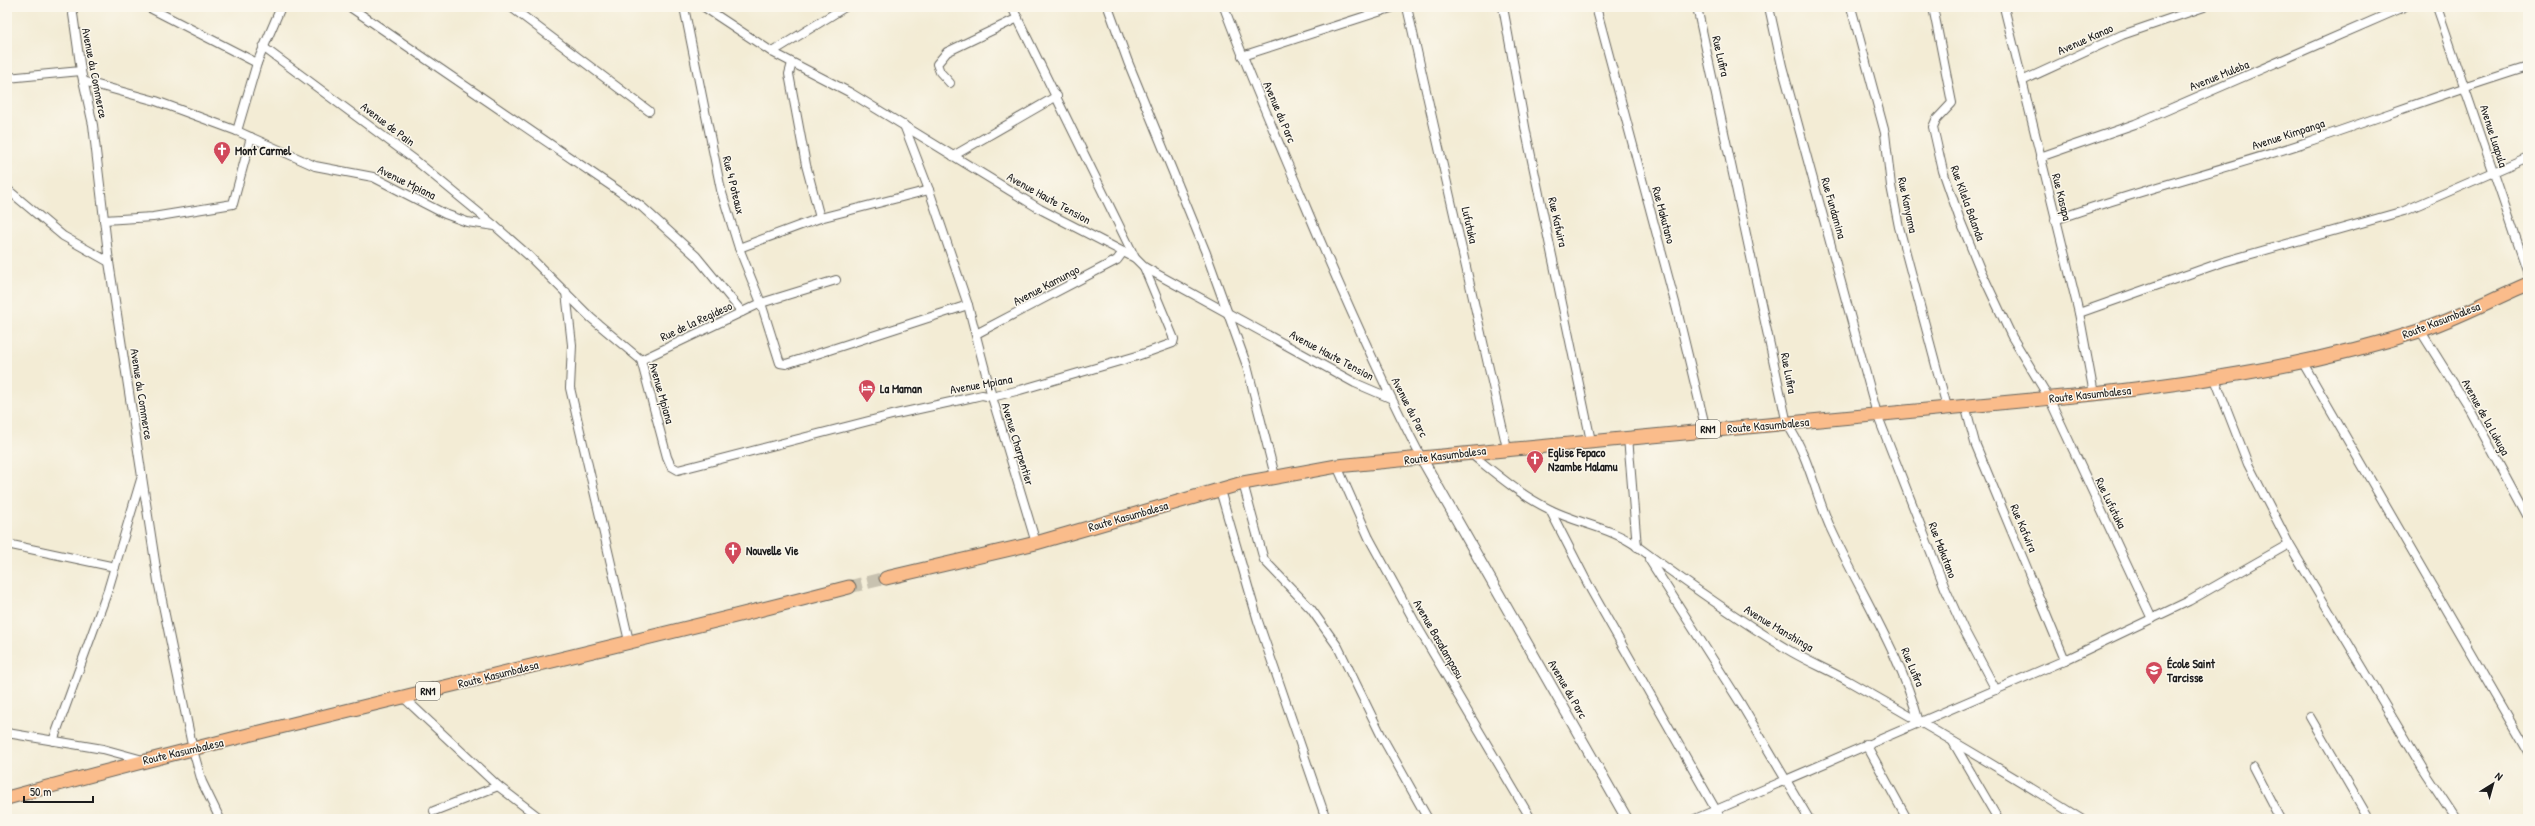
<svg xmlns="http://www.w3.org/2000/svg" width="2535" height="826" font-family="'Patrick Hand',sans-serif">
	<style>
		.lines { fill: none; stroke-linecap: round; stroke-linejoin: round }
		.trunk-tunnel { stroke: #c8c2b0; stroke-width: 13; stroke-dasharray: 13 6; stroke-linecap: butt }
		.minor-casing { stroke: #67655d; stroke-width: 10 }
		.tertiary-casing { stroke: #67655d; stroke-width: 12 }
		.trunk-casing { stroke: #67655d; stroke-width: 15 }
		.minor { stroke: #fff; stroke-width: 8 }
		.tertiary { stroke: #fff; stroke-width: 10 }
		.trunk { stroke: #fabc8b; stroke-width: 13 }
		.labels { text-anchor: middle; dominant-baseline: central; stroke-width: 3; stroke-linejoin: round; paint-order: stroke }
		.shield { fill: #fbf7ec; stroke: #5f5e5a; stroke-width: 1 }
		.shield-label { font-size: 11px; font-weight: bold; fill: #1c1c1c }
		.street-label { font-size: 12px; fill: #1c1c1c; stroke: #fbf7ec }
		.poi-label { font-size: 12px; font-weight: bold; fill: #1c1c1c; stroke: #fbf7ec; text-anchor: start }
	</style>
	<rect width="100%" height="100%" fill="#fbf7ec"/>
	<filter id="ink" filterUnits="userSpaceOnUse"><feTurbulence type="fractalNoise" baseFrequency=".025" numOctaves="2"/><feDisplacementMap in="SourceGraphic" scale="8" xChannelSelector="R" yChannelSelector="G"/><feConvolveMatrix kernelMatrix="1 2 1 2 8 2 1 2 1" color-interpolation-filters="sRGB"/></filter>
	<filter id="wash" filterUnits="userSpaceOnUse"><feTurbulence type="fractalNoise" baseFrequency=".012" numOctaves="4" result="noise"/><feDisplacementMap in="SourceGraphic" scale="16" xChannelSelector="R" yChannelSelector="G"/><feGaussianBlur stdDeviation="0.9" result="paint"/><feColorMatrix in="noise" values="0 0 0 0 0 0 0 0 0 0 0 0 0 0 0 0 0 1.4 0 .05"/><feComposite in="paint" operator="in"/></filter>
	<g filter="url(#wash)">
		<rect width="100%" height="100%" fill="#f3ecd5"/>
	</g>
	<g filter="url(#ink)">
		<g class="lines">
			<polyline class="trunk-tunnel" points="849,587 886,578"/>
			<defs>
				<g id="minor">
					<polyline points="72,7 81,71 93,125 109,262 158,581 193,750 202,782 220,819"/>
					<polyline points="148,7 257,63"/>
					<polyline points="350,7 642,207 696,256 742,312"/>
					<polyline points="511,7 649,111"/>
					<polyline points="684,7 721,190 739,248 761,303 780,363 786,364 968,305"/>
					<polyline points="704,7 772,52 849,92 1040,209 1135,258 1144,267 1355,383 1390,398"/>
					<polyline points="1012,7 1135,258"/>
					<polyline points="1108,7 1128,62 1206,253 1247,366 1275,476"/>
					<path d="M1224,7C1248,72 1276,136 1303,200C1340,288 1378,375 1422,459"/>
					<polyline points="1407,7 1507,448"/>
					<polyline points="1503,7 1526,132 1591,441"/>
					<polyline points="1596,7 1677,310 1706,430"/>
					<path d="M1697,7L1787,424C1809,456 1815,494 1831,529C1861,594 1900,653 1919,722"/>
					<polyline points="1769,7 1782,66 1877,414 1945,588 1963,628 1996,690"/>
					<polyline points="1851,7 1885,133 1891,186 1899,227 1947,407"/>
					<polyline points="1933,7 1952,103 1936,120 1933,127 1943,171 1960,220 1980,269 2012,337 2049,398 2152,619"/>
					<polyline points="2004,7 2079,313 2094,394"/>
					<polyline points="2437,7 2528,273"/>
					<polyline points="263,47 415,160 495,226"/>
					<polyline points="772,52 845,7"/>
					<polyline points="1242,56 1394,7"/>
					<polyline points="792,63 789,74 806,165 820,218"/>
					<polyline points="7,78 81,71"/>
					<polyline points="83,81 156,101 237,131 315,166 373,177 445,214 467,222 495,226 528,255 591,318 641,360 667,457 671,466 678,470 896,414 969,398 982,395 992,397 1020,390 1137,356 1173,343 1174,339 1144,267"/>
					<polyline points="2022,81 2122,35 2204,7"/>
					<polyline points="950,83 940,72 937,64 947,52 1018,18"/>
					<polyline points="904,125 929,190 968,305 992,397 1036,543"/>
					<polyline points="237,131 257,63 281,7"/>
					<polyline points="953,156 1057,96"/>
					<polyline points="2040,157 2135,124 2404,7"/>
					<polyline points="7,189 63,236 109,262"/>
					<polyline points="104,220 153,217 233,204 251,137"/>
					<path d="M2055,220C2138,190 2224,170 2307,142C2381,117 2453,90 2528,67"/>
					<polyline points="739,248 820,218 929,190"/>
					<polyline points="566,292 572,345 570,388 629,641"/>
					<polyline points="2079,313 2223,262 2404,211 2528,157"/>
					<polyline points="2420,330 2469,408 2528,517"/>
					<polyline points="976,334 1117,260 1123,252"/>
					<polyline points="641,360 761,303 836,280"/>
					<polyline points="2303,363 2528,752"/>
					<polyline points="2215,379 2248,464 2289,544 2423,769 2456,819"/>
					<polyline points="1965,405 1975,443 2065,660"/>
					<polyline points="1628,437 1637,547"/>
					<path d="M1470,453C1495,473 1520,495 1549,509C1578,524 1611,527 1638,547C1688,584 1738,620 1792,652C1811,663 1831,671 1850,682C1928,726 2005,771 2081,819"/>
					<polyline points="1337,466 1369,538 1417,626 1531,819"/>
					<polyline points="1243,483 1264,560 1311,609 1338,647 1382,737 1428,819"/>
					<polyline points="1220,490 1258,621 1326,819"/>
					<polyline points="1550,510 1591,590 1721,819"/>
					<polyline points="7,544 115,567"/>
					<polyline points="1649,559 1741,704 1809,819"/>
					<polyline points="403,697 498,786 541,819"/>
					<polyline points="2310,717 2369,819"/>
					<polyline points="7,733 103,749 143,760"/>
					<polyline points="53,741 108,590 142,476"/>
					<polyline points="1953,742 1998,819"/>
					<polyline points="1866,744 1907,819"/>
					<polyline points="2253,767 2280,819"/>
					<polyline points="434,811 498,786"/>
					<polyline points="1695,819 2065,660 2189,601 2289,544"/>
				</g>
				<polyline id="tertiary" points="1422,459 1627,819"/>
				<g id="trunk">
					<path d="M886,578L1036,543L1243,483L1337,466L2094,394C2205,381 2313,365 2419,331C2456,319 2492,299 2528,284"/>
					<path d="M7,798C286,721 569,660 849,587"/>
				</g>
			</defs>
			<use href="#minor" class="minor-casing"/>
			<use href="#tertiary" class="tertiary-casing"/>
			<use href="#trunk" class="trunk-casing"/>
			<use href="#minor" class="minor"/>
			<use href="#tertiary" class="tertiary"/>
			<use href="#trunk" class="trunk"/>
		</g>
	</g>
	<defs>
		<symbol id="church-pin" viewBox="-11 -11 22 30"><path d="M0 17L-7.5 6A9.5 9.5 0 1 1 7.5 6Z" fill="#d1495b" stroke="#fbf7ec"/><path d="M-1.2-6h2.4v3.5h3.3v2.4h-3.3V6h-2.4V-.1h-3.3v-2.4h3.3Z" fill="#fff"/></symbol>
		<symbol id="hotel-pin" viewBox="-11 -11 22 30"><path d="M0 17L-7.5 6A9.5 9.5 0 1 1 7.5 6Z" fill="#d1495b" stroke="#fbf7ec"/><path d="M-6-4.5h1.5V1H6V5H4.5V3h-9V5H-6ZM-4 0a1.8 1.8 0 1 1 3.6 0ZM.5 0V-2.5h3Q6-2.5 6 0Z" fill="#fff"/></symbol>
		<symbol id="school-pin" viewBox="-11 -11 22 30"><path d="M0 17L-7.5 6A9.5 9.5 0 1 1 7.5 6Z" fill="#d1495b" stroke="#fbf7ec"/><path d="M0-5L7-2L0 1L-7-2ZM-4 1L0 2.5L4 1V4Q0 6-4 4Z" fill="#fff"/></symbol>
	</defs>
	<g fill-rule="evenodd">
		<use href="#church-pin" x="212" y="140" width="20" height="27"/>
		<use href="#hotel-pin" x="857" y="378" width="20" height="27"/>
		<use href="#church-pin" x="1525" y="449" width="20" height="27"/>
		<use href="#church-pin" x="723" y="540" width="20" height="27"/>
		<use href="#school-pin" x="2144" y="660" width="20" height="27"/>
	</g>
	<g class="labels">
		<g class="shield">
			<rect x="1696" y="420" width="24" height="18" rx="3"/>
			<rect x="416" y="682" width="24" height="18" rx="3"/>
		</g>
		<g class="shield-label">
			<text x="1708" y="429">RN1</text>
			<text x="428" y="691">RN1</text>
		</g>
		<g class="street-label">
			<text transform="translate(2085 39) rotate(-24)">Avenue Kanao</text>
			<text transform="translate(1721 56) rotate(77)">Rue Lufira</text>
			<text transform="translate(95 73) rotate(79)">Avenue du Commerce</text>
			<text transform="translate(2219 75) rotate(-22)">Avenue Muleba</text>
			<text transform="translate(1280 112) rotate(67)">Avenue du Parc</text>
			<text transform="translate(388 124) rotate(37)">Avenue de Pain</text>
			<text transform="translate(2288 134) rotate(-18)">Avenue Kimpanga</text>
			<text transform="translate(2494 136) rotate(72)">Avenue Luapula</text>
			<text transform="translate(407 182) rotate(26)">Avenue Mpiana</text>
			<text transform="translate(734 185) rotate(76)">Rue 4 Poteaux</text>
			<text transform="translate(2062 197) rotate(76)">Rue Kasapa</text>
			<text transform="translate(1049 198) rotate(29)">Avenue Haute Tension</text>
			<text transform="translate(1968 203) rotate(70)">Rue Kilela Balanda</text>
			<text transform="translate(1908 205) rotate(78)">Rue Kanyama</text>
			<text transform="translate(1834 208) rotate(74)">Rue Fundamina</text>
			<text transform="translate(1664 215) rotate(75)">Rue Makutano</text>
			<text transform="translate(1558 222) rotate(77)">Rue Kafwira</text>
			<text transform="translate(1470 225) rotate(77)">Lufutuka</text>
			<text transform="translate(1046 285) rotate(-28)">Avenue Kamungo</text>
			<text transform="translate(2441 320) rotate(-21)">Route Kasumbalesa</text>
			<text transform="translate(696 321) rotate(-25)">Rue de la Regideso</text>
			<text transform="translate(1332 355) rotate(28)">Avenue Haute Tension</text>
			<text transform="translate(1789 373) rotate(79)">Rue Lufira</text>
			<text transform="translate(981 384) rotate(-10)">Avenue Mpiana</text>
			<text transform="translate(662 393) rotate(74)">Avenue Mpiana</text>
			<text transform="translate(142 394) rotate(81)">Avenue du Commerce</text>
			<text transform="translate(2090 394) rotate(-6)">Route Kasumbalesa</text>
			<text transform="translate(1410 407) rotate(63)">Avenue du Parc</text>
			<text transform="translate(2486 417) rotate(61)">Avenue de la Lukuga</text>
			<text transform="translate(1768 425) rotate(-5)">Route Kasumbalesa</text>
			<text transform="translate(1018 444) rotate(73)">Avenue Charpentier</text>
			<text transform="translate(1445 455) rotate(-7)">Route Kasumbalesa</text>
			<text transform="translate(2111 503) rotate(64)">Rue Lufutuka</text>
			<text transform="translate(1128 516) rotate(-16)">Route Kasumbalesa</text>
			<text transform="translate(2024 528) rotate(67)">Rue Kafwira</text>
			<text transform="translate(1943 550) rotate(69)">Rue Makutano</text>
			<text transform="translate(1779 628) rotate(31)">Avenue Manshinga</text>
			<text transform="translate(1439 639) rotate(60)">Avenue Basalampasu</text>
			<text transform="translate(1913 667) rotate(67)">Rue Lufira</text>
			<text transform="translate(498 674) rotate(-14)">Route Kasumbalesa</text>
			<text transform="translate(1568 689) rotate(60)">Avenue du Parc</text>
			<text transform="translate(183 751) rotate(-13)">Route Kasumbalesa</text>
		</g>
		<g class="poi-label">
			<text x="235" y="150">Mont Carmel</text>
			<text x="880" y="388">La Maman</text>
			<text x="1548" y="452">Eglise Fepaco<tspan x="1548" dy="14">Nzambe Malamu</tspan></text>
			<text x="746" y="550">Nouvelle Vie</text>
			<text x="2167" y="663">École Saint<tspan x="2167" dy="14">Tarcisse</tspan></text>
		</g>
	</g>
	<rect width="2535" height="826" fill="none" stroke="#fbf7ec" stroke-width="24"/>
	<g transform="translate(2493 784) rotate(37)" stroke="#fbf7ec" stroke-width="3" paint-order="stroke">
	<path d="M0-3L7 15L0 10L-7 15Z" fill="#1c1c1c"/>
	<text y="-6" font-size="11" font-weight="bold" text-anchor="middle" fill="#1c1c1c">N</text>
	</g>
	<path d="M24 796v6h69v-6" fill="none" stroke="#1c1c1c" stroke-width="2"/>
	<text x="30" y="796" font-size="12" fill="#1c1c1c" stroke="#fbf7ec" stroke-width="3" paint-order="stroke">50 m</text>
</svg>
